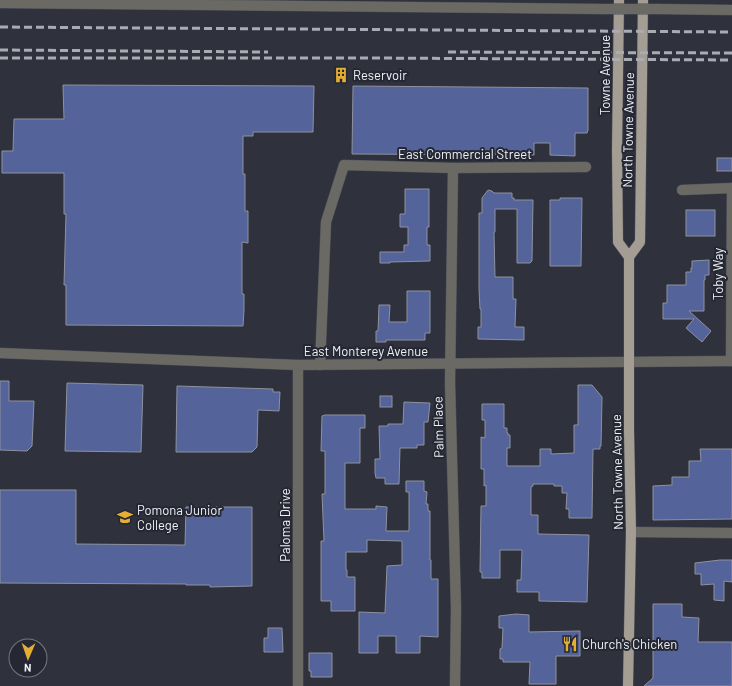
<svg xmlns="http://www.w3.org/2000/svg" width="732" height="686" font-family="Barlow,sans-serif">
	<style>
		.building { fill: #54639a; stroke: #8e929e }
		.lines { fill: none; stroke-linecap: round; stroke-linejoin: round }
		.minor-casing { stroke: #4e515a; stroke-width: 11 }
		.tertiary-casing { stroke: #4e515a; stroke-width: 11 }
		.primary-casing { stroke: #4e515a; stroke-width: 11 }
		.minor { stroke: #6b6964; stroke-width: 10 }
		.tertiary { stroke: #6b6964; stroke-width: 10 }
		.primary { stroke: #a39d93; stroke-width: 10 }
		.rail { stroke: #a9acb4; stroke-width: 3; stroke-dasharray: 8 4; stroke-linecap: butt }
		.minor-bridge-casing { stroke: #4e515a; stroke-width: 11; stroke-linecap: butt }
		.minor-bridge { stroke: #6b6964; stroke-width: 10 }
		.labels { text-anchor: middle; dominant-baseline: central; stroke-width: 4; stroke-linejoin: round; paint-order: stroke }
		.poi-label { font-size: 13px; fill: #eef1f7; stroke: #252832; text-anchor: start }
		.street-label { font-size: 13px; fill: #eef1f7; stroke: #252832 }
	</style>
	<rect width="100%" height="100%" fill="#2f323c"/>
	<g class="building">
		<polygon points="63,85 314,86 313,132 253,132 253,136 243,136 243,174 245,174 245,211 248,211 248,243 242,242 242,294 244,294 244,310 243,326 66,325 66,285 64,285 66,214 64,214 64,173 2,173 2,151 13,151 14,119 64,119"/>
		<polygon points="353,86 588,88 588,130 587,133 575,133 575,156 550,155 550,143 534,143 534,155 352,154"/>
		<rect x="717" y="158" width="15" height="13"/>
		<polygon points="405,189 429,189 429,227 427,227 427,245 430,245 430,261 390,262 390,263 380,263 380,252 404,252 404,245 408,245 408,227 400,227 400,214 405,214"/>
		<polygon points="488,190 492,191 494,193 512,193 512,198 514,198 514,200 533,200 532,261 530,263 517,263 517,209 495,209 495,232 494,232 495,277 513,277 513,299 516,299 515,327 524,327 524,340 478,339 478,327 481,327 481,309 480,309 479,289 479,213 482,213 482,198"/>
		<polygon points="560,198 582,198 581,266 550,266 550,200 560,200"/>
		<rect x="686" y="210" width="29" height="26"/>
		<polygon points="709,260 709,275 705,275 705,280 704,280 704,311 689,311 711,331 702,342 686,328 694,319 663,319 663,303 667,303 667,285 686,285 686,272 691,272 691,268 692,268 692,261"/>
		<polygon points="407,291 430,291 430,333 425,333 425,340 386,340 386,342 376,342 376,331 378,331 379,305 390,305 389,322 407,322"/>
		<polygon points="0,381 9,381 9,401 34,401 32,446 27,451 0,450"/>
		<polygon points="67,383 143,385 141,452 65,451"/>
		<polygon points="578,385 592,385 602,397 601,446 600,446 600,449 593,449 592,518 569,518 569,509 566,509 567,493 562,493 562,486 554,486 554,484 533,484 533,486 531,487 531,515 538,515 538,534 589,535 587,602 539,601 539,592 517,592 517,580 521,580 522,550 500,550 500,578 482,578 482,572 480,572 481,506 486,506 486,485 484,486 484,469 481,469 481,437 485,438 485,420 482,420 482,404 504,404 504,428 507,428 507,433 508,433 508,435 510,435 510,448 507,448 507,466 540,466 540,449 551,449 551,454 574,453 574,425 578,425"/>
		<polygon points="177,386 273,389 273,392 280,392 279,411 258,410 257,447 252,452 176,452"/>
		<rect x="380" y="396" width="12" height="11"/>
		<polygon points="404,402 430,403 428,422 424,422 424,445 417,445 417,448 400,448 399,484 385,484 385,478 376,478 375,473 375,459 380,459 379,426 388,426 388,424 403,424"/>
		<polygon points="325,415 365,415 365,428 360,428 360,463 345,463 345,509 376,509 376,506 387,507 386,531 409,531 409,492 406,492 406,481 424,481 424,491 427,492 426,504 428,504 428,511 430,511 430,560 431,560 431,579 438,579 438,637 420,636 420,653 396,653 396,636 378,636 378,653 359,653 359,612 385,613 387,566 402,565 402,541 367,540 367,552 346,552 346,570 347,570 347,577 355,577 355,611 331,611 331,601 321,601 321,541 324,541 322,494 325,494 325,451 321,451 322,416"/>
		<polygon points="700,449 732,449 732,519 653,520 653,486 672,485 672,477 689,477 689,461 701,461"/>
		<polygon points="0,490 76,490 76,544 185,545 186,507 252,507 252,586 210,587 210,585 186,585 186,584 0,583"/>
		<polygon points="720,560 732,560 732,582 724,581 724,601 714,600 714,584 701,585 701,574 695,574 695,563"/>
		<polygon points="653,604 682,604 682,617 699,618 698,642 732,642 732,686 644,686 653,678"/>
		<polygon points="516,614 529,615 529,632 580,631 580,656 556,656 556,684 529,684 530,662 503,662 503,659 500,659 500,649 502,648 503,628 499,628 499,616"/>
		<polygon points="268,628 282,628 283,652 264,652 264,638 268,638"/>
		<polygon points="309,653 332,653 332,677 311,677 311,671 309,671"/>
	</g>
	<g class="lines">
		<defs>
			<g id="minor">
				<polyline points="0,3 602,9"/>
				<polyline points="659,9 732,10"/>
				<polyline points="453,168 450,383 456,608 455,686"/>
				<polyline points="682,190 732,188"/>
				<polyline points="731,361 732,188"/>
				<polyline points="320,365 326,222 344,165 453,168 586,167"/>
				<polyline points="631,532 732,533"/>
				<polyline points="298,686 298,365"/>
			</g>
			<polyline id="tertiary" points="0,353 298,365 732,361"/>
			<g id="primary">
				<polyline points="619,0 617,150 618,242 629,257 629,430 631,532 628,686"/>
				<polyline points="629,257 640,242 643,0"/>
			</g>
		</defs>
		<use href="#minor" class="minor-casing"/>
		<use href="#tertiary" class="tertiary-casing"/>
		<use href="#primary" class="primary-casing"/>
		<use href="#minor" class="minor"/>
		<use href="#tertiary" class="tertiary"/>
		<use href="#primary" class="primary"/>
		<g class="rail">
			<polyline points="0,27 732,32"/>
			<polyline points="0,50 268,52"/>
			<polyline points="448,52 732,53"/>
			<polyline points="0,58 370,58 732,60"/>
		</g>
		<defs>
			<polyline id="minor-bridge" points="602,9 659,9"/>
		</defs>
		<use href="#minor-bridge" class="minor-bridge-casing"/>
		<use href="#minor-bridge" class="minor-bridge"/>
	</g>
	<defs>
		<symbol id="building-bare" viewBox="-9 -9 18 18"><path d="M-4-6H4V6H1V3H-1V6H-4ZM-2.5-4.3h1.7v1.8h-1.7ZM.8-4.3h1.7v1.8H.8ZM-2.5-1h1.7V.8h-1.7ZM.8-1h1.7V.8H.8Z" fill="#e5ad35" stroke="#252832" stroke-width="2.5" paint-order="stroke"/></symbol>
		<symbol id="school-bare" viewBox="-9 -9 18 18"><path d="M0-5L7-2L0 1L-7-2ZM-4 1L0 2.5L4 1V4Q0 6-4 4Z" fill="#e5ad35" stroke="#252832" stroke-width="2.5" paint-order="stroke"/></symbol>
		<symbol id="restaurant-bare" viewBox="-9 -9 18 18"><path d="M-5-6h1v4h1v-4h1v4h1v-4h1v5L-1.5 .5V6h-2V.5L-5-1ZM5-6V6H3V1.5H1.5Q1.5-4 5-6Z" fill="#e5ad35" stroke="#252832" stroke-width="2.5" paint-order="stroke"/></symbol>
	</defs>
	<g fill-rule="evenodd">
		<use href="#building-bare" x="330" y="64" width="22" height="22"/>
		<use href="#school-bare" x="114" y="506" width="22" height="22"/>
		<use href="#restaurant-bare" x="559" y="633" width="22" height="22"/>
	</g>
	<g class="labels">
		<g class="poi-label">
			<text x="353" y="75">Reservoir</text>
			<text x="137" y="510">Pomona Junior<tspan x="137" dy="15">College</tspan></text>
			<text x="582" y="644">Church's Chicken</text>
		</g>
		<g class="street-label">
			<text transform="translate(605 75) rotate(-90)">Towne Avenue</text>
			<text transform="translate(628 130) rotate(-89)">North Towne Avenue</text>
			<text x="465" y="154">East Commercial Street</text>
			<text transform="translate(718 274) rotate(-90)">Toby Way</text>
			<text x="366" y="351">East Monterey Avenue</text>
			<text transform="translate(438 427) rotate(-91)">Palm Place</text>
			<text transform="translate(617 472) rotate(-91)">North Towne Avenue</text>
			<text transform="translate(285 525) rotate(-90)">Paloma Drive</text>
		</g>
	</g>
	<g transform="translate(28 658) rotate(182)"><circle r="19" fill="#252832" stroke="#757881"/>
	<path d="M0-3L7 15L0 10L-7 15Z" fill="#e5ad35"/>
	<text y="-6" font-size="11" font-weight="bold" text-anchor="middle" fill="#eef1f7">N</text>
	</g>
</svg>
